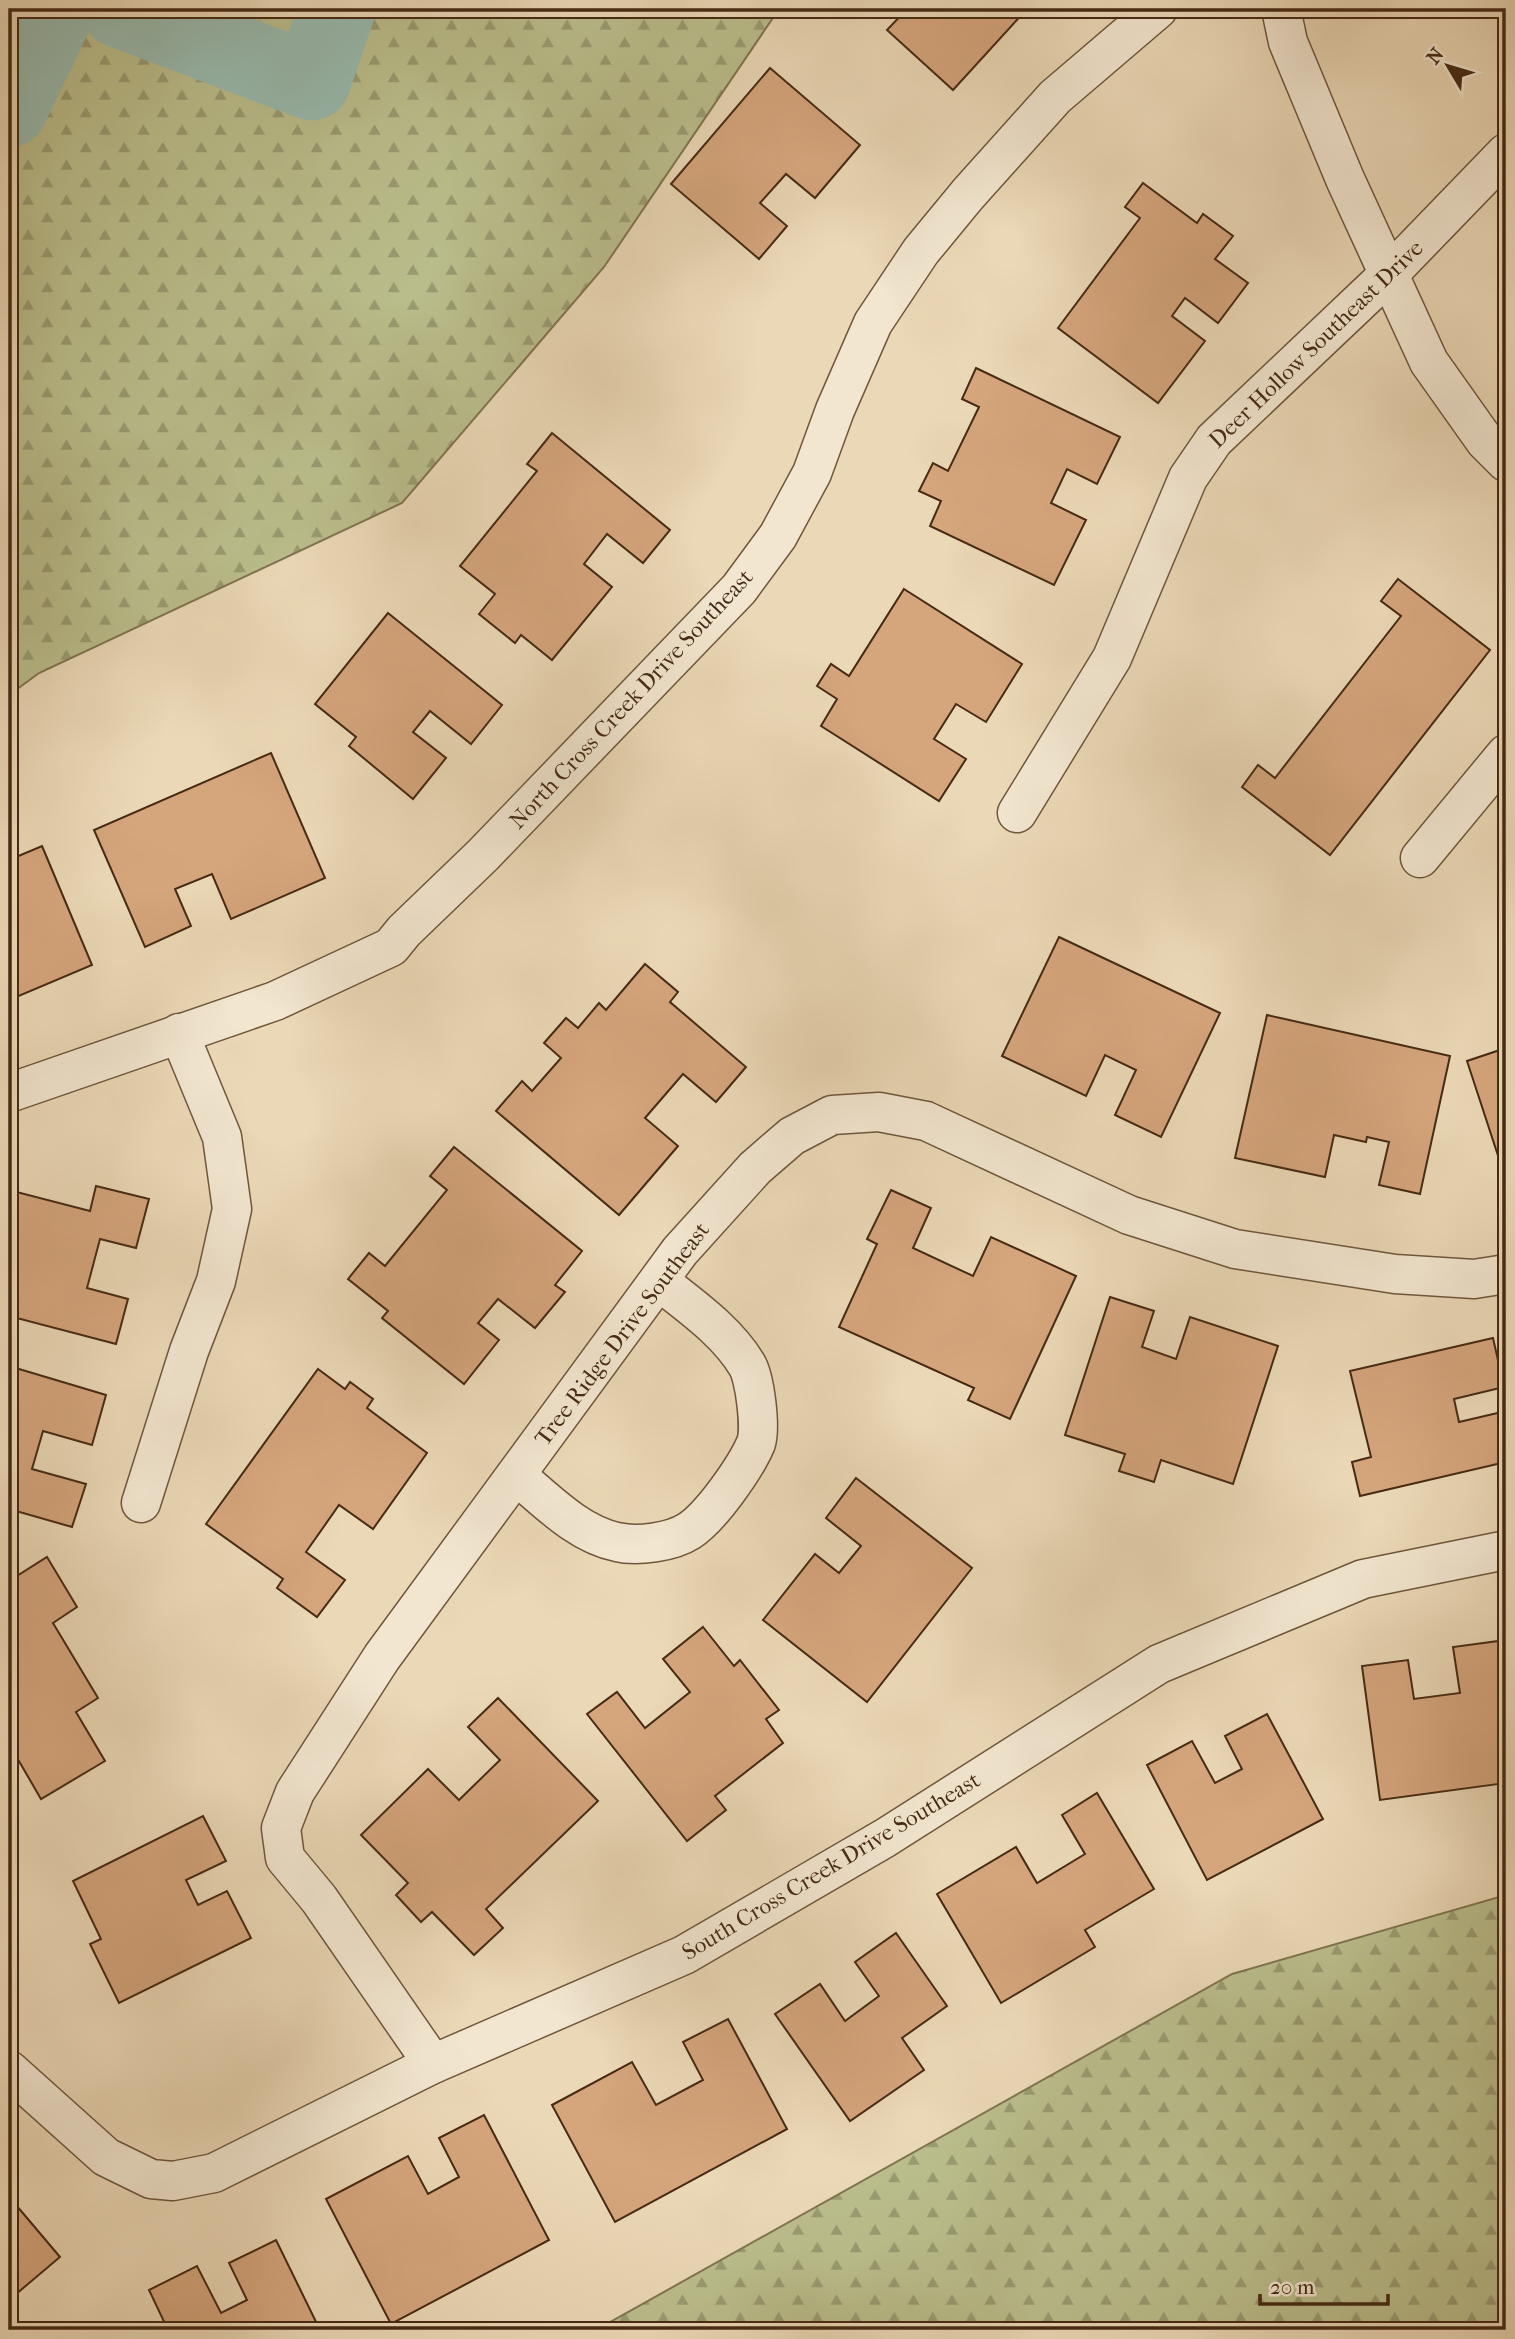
<svg xmlns="http://www.w3.org/2000/svg" width="1515" height="2339" font-family="'IM FELL French Canon',serif">
	<style>
		.forest { fill: url(#forest-firs); stroke: #807450; stroke-width: 2 }
		.lines { fill: none; stroke-linecap: round; stroke-linejoin: round }
		.river { stroke: #98baae; stroke-width: 77 }
		.building { fill: #d5a57c; stroke: #462a14; stroke-width: 2 }
		.minor-casing { stroke: #6f563c; stroke-width: 41 }
		.minor { stroke: #f2e6d0; stroke-width: 38 }
		.labels { text-anchor: middle; dominant-baseline: central; stroke-width: 7; stroke-linejoin: round; paint-order: stroke }
		.street-label { font-size: 23px; fill: #462a14; stroke: #f2e6d0 }
	</style>
	<defs>
		<pattern id="forest-firs" width="22" height="20" patternUnits="userSpaceOnUse" patternTransform="scale(1.75)"><rect width="22" height="20" fill="#babe8c"/><path d="M5 1l3.5 6h-7zM16 11l3.5 6h-7z" fill="#999b71"/></pattern>
	</defs>
	<rect width="100%" height="100%" fill="#ebd8b6"/>
	<filter id="stains"><feTurbulence type="fractalNoise" baseFrequency=".00286" numOctaves="4"/><feColorMatrix values="0 0 0 0 .2 0 0 0 0 .09 0 0 0 0 .02 0 0 0 .5 -.17"/></filter>
	<radialGradient id="worn" r=".72"><stop offset=".6" stop-color="#630" stop-opacity="0"/><stop offset="1" stop-color="#630" stop-opacity=".3"/></radialGradient>
	<g class="forest">
		<polygon points="9,9 779,9 604,267 402,503 39,673 9,695"/>
		<polygon points="1506,1895 1506,2330 596,2330 1232,1974"/>
	</g>
	<g class="lines">
		<g class="river">
			<polyline points="119,9 312,82 337,9"/>
			<polyline points="9,109 57,9"/>
		</g>
	</g>
	<g class="building">
		<polygon points="907,9 1027,9 953,90 887,30"/>
		<polygon points="770,68 860,145 815,198 786,174 760,203 787,226 759,259 671,184"/>
		<polygon points="1143,183 1197,223 1203,214 1233,236 1215,259 1248,283 1218,323 1185,298 1172,316 1205,341 1158,403 1058,328 1140,218 1125,207"/>
		<polygon points="976,368 1120,437 1097,484 1067,469 1051,503 1086,520 1054,585 930,526 941,501 919,491 933,463 948,471 979,407 962,399"/>
		<polygon points="552,433 670,530 643,563 607,534 584,564 612,587 552,660 521,635 515,643 479,614 495,594 460,566 537,471 527,464"/>
		<polygon points="1398,579 1490,650 1330,855 1242,787 1258,765 1275,778 1401,616 1381,601"/>
		<polygon points="904,589 1022,664 986,722 956,704 934,739 966,759 939,801 821,726 837,699 817,686 831,664 849,676"/>
		<polygon points="388,613 502,705 471,744 430,711 413,732 446,758 413,799 349,746 356,737 315,704"/>
		<polygon points="271,753 325,878 231,919 212,874 175,889 191,926 145,947 94,830"/>
		<polygon points="42,846 92,965 14,998 9,984 9,860"/>
		<polygon points="1059,937 1220,1013 1161,1137 1115,1115 1136,1070 1105,1055 1086,1096 1002,1056"/>
		<polygon points="645,964 678,992 670,1002 746,1067 716,1102 683,1074 645,1118 678,1146 619,1215 496,1111 522,1081 532,1091 561,1058 544,1043 566,1018 578,1028 599,1003 606,1010"/>
		<polygon points="1267,1015 1450,1056 1420,1194 1379,1185 1389,1142 1367,1137 1366,1142 1334,1135 1325,1177 1235,1158"/>
		<polygon points="1506,1048 1506,1180 1467,1061"/>
		<polygon points="454,1147 582,1251 555,1285 565,1292 535,1328 498,1299 478,1323 499,1340 464,1384 382,1318 388,1311 348,1279 369,1253 385,1266 447,1190 430,1176"/>
		<polygon points="96,1186 149,1199 136,1248 100,1239 87,1288 128,1299 116,1344 9,1316 9,1190 90,1211"/>
		<polygon points="891,1190 931,1208 913,1248 973,1276 991,1237 1076,1276 1010,1419 968,1400 974,1388 839,1327 877,1244 867,1239"/>
		<polygon points="1110,1297 1154,1311 1142,1347 1176,1359 1190,1317 1278,1346 1233,1484 1161,1460 1154,1482 1119,1471 1125,1454 1065,1435"/>
		<polygon points="1493,1338 1504,1387 1454,1399 1459,1422 1506,1411 1506,1462 1360,1496 1352,1462 1371,1457 1350,1371"/>
		<polygon points="9,1366 106,1395 92,1445 43,1431 32,1469 86,1484 72,1527 9,1509"/>
		<polygon points="318,1369 345,1389 350,1382 373,1399 367,1408 427,1453 373,1529 339,1505 306,1552 345,1580 317,1617 277,1588 283,1579 206,1524"/>
		<polygon points="856,1478 972,1568 867,1702 763,1620 815,1554 839,1573 861,1546 826,1518"/>
		<polygon points="47,1557 77,1607 53,1623 98,1698 76,1712 105,1761 41,1799 9,1744 9,1600 11,1598 9,1581"/>
		<polygon points="703,1627 734,1666 740,1660 779,1710 766,1719 783,1743 715,1796 726,1810 687,1841 587,1714 617,1692 645,1728 690,1692 663,1659"/>
		<polygon points="1506,1640 1506,1783 1380,1800 1362,1666 1408,1660 1414,1699 1460,1693 1453,1647"/>
		<polygon points="498,1698 598,1801 486,1909 503,1928 474,1955 432,1912 421,1922 396,1895 408,1883 361,1835 428,1769 459,1800 500,1760 468,1727"/>
		<polygon points="1267,1714 1323,1819 1207,1880 1147,1765 1192,1741 1215,1783 1242,1769 1225,1736"/>
		<polygon points="1097,1793 1154,1889 1085,1930 1095,1947 1001,2003 937,1894 1016,1847 1037,1883 1085,1854 1062,1815"/>
		<polygon points="203,1816 226,1861 186,1880 198,1905 227,1891 251,1938 119,2003 90,1944 101,1939 73,1881"/>
		<polygon points="896,1933 947,2006 902,2038 924,2070 850,2121 775,2014 820,1984 845,2021 879,1996 855,1962"/>
		<polygon points="728,2019 787,2129 615,2222 552,2105 632,2062 656,2105 703,2080 683,2042"/>
		<polygon points="484,2115 549,2240 391,2324 326,2199 408,2156 428,2194 459,2177 439,2138"/>
		<polygon points="16,2205 60,2257 9,2300 9,2211"/>
		<polygon points="276,2240 320,2330 168,2330 149,2290 197,2266 221,2313 247,2300 229,2263"/>
	</g>
	<g class="lines">
		<defs>
			<g id="minor">
				<polyline points="1281,9 1288,42 1345,179 1429,362 1485,441 1506,462"/>
				<polyline points="1017,813 1112,658 1188,478 1214,440 1388,275 1506,153"/>
				<polyline points="1420,858 1506,754"/>
				<polyline points="9,1093 275,1001 391,947 404,931 483,855 739,589 778,536 812,473 835,410 873,323 921,251 968,194 1055,97 1158,9"/>
				<path d="M516,1475C546,1500 578,1534 617,1542C637,1547 672,1542 689,1531C711,1517 746,1467 756,1443C761,1428 755,1378 747,1365C727,1331 689,1305 659,1281"/>
				<polyline points="141,1503 189,1351 216,1281 232,1209 222,1137 179,1033"/>
				<polyline points="433,2064 319,1899 285,1858 281,1828 295,1792 382,1657 680,1251 755,1168 792,1136 832,1115 879,1112 926,1121 1129,1215 1235,1249 1395,1274 1474,1279 1506,1274"/>
				<polyline points="9,2070 106,2157 151,2179 173,2181 214,2173 433,2064 684,1955 885,1838 1159,1664 1363,1579 1506,1550"/>
			</g>
		</defs>
		<use href="#minor" class="minor-casing"/>
		<use href="#minor" class="minor"/>
	</g>
	<g class="labels">
		<g class="street-label">
			<text transform="translate(1316 344) rotate(-44)">Deer Hollow Southeast Drive</text>
			<text transform="translate(631 699) rotate(-47)">North Cross Creek Drive Southeast</text>
			<text transform="translate(622 1334) rotate(-53)">Tree Ridge Drive Southeast</text>
			<text transform="translate(831 1866) rotate(-31)">South Cross Creek Drive Southeast</text>
		</g>
	</g>
	<rect width="1515" height="2339" fill="none" stroke="#ebd8b6" stroke-width="35"/>
	<rect x="10" y="10" width="1494" height="2318" fill="none" stroke="#462a14" stroke-width="3.5"/>
	<rect x="18" y="18" width="1480" height="2304" fill="none" stroke="#462a14" stroke-width="2"/>
	<g transform="translate(1448 66) rotate(308)" stroke="#f2e6d0" stroke-width="5" paint-order="stroke">
	<path d="M0-5L12 26L0 18L-12 26Z" fill="#462a14"/>
	<text y="-10" font-size="19" font-weight="bold" text-anchor="middle" fill="#462a14">N</text>
	</g>
	<path d="M1260 2294v10h128v-10" fill="none" stroke="#462a14" stroke-width="3.5"/>
	<text x="1270" y="2294" font-size="21" fill="#462a14" stroke="#f2e6d0" stroke-width="5" paint-order="stroke">20 m</text>
	<rect width="100%" height="100%" filter="url(#stains)"/>
	<rect width="100%" height="100%" fill="url(#worn)"/>
</svg>
